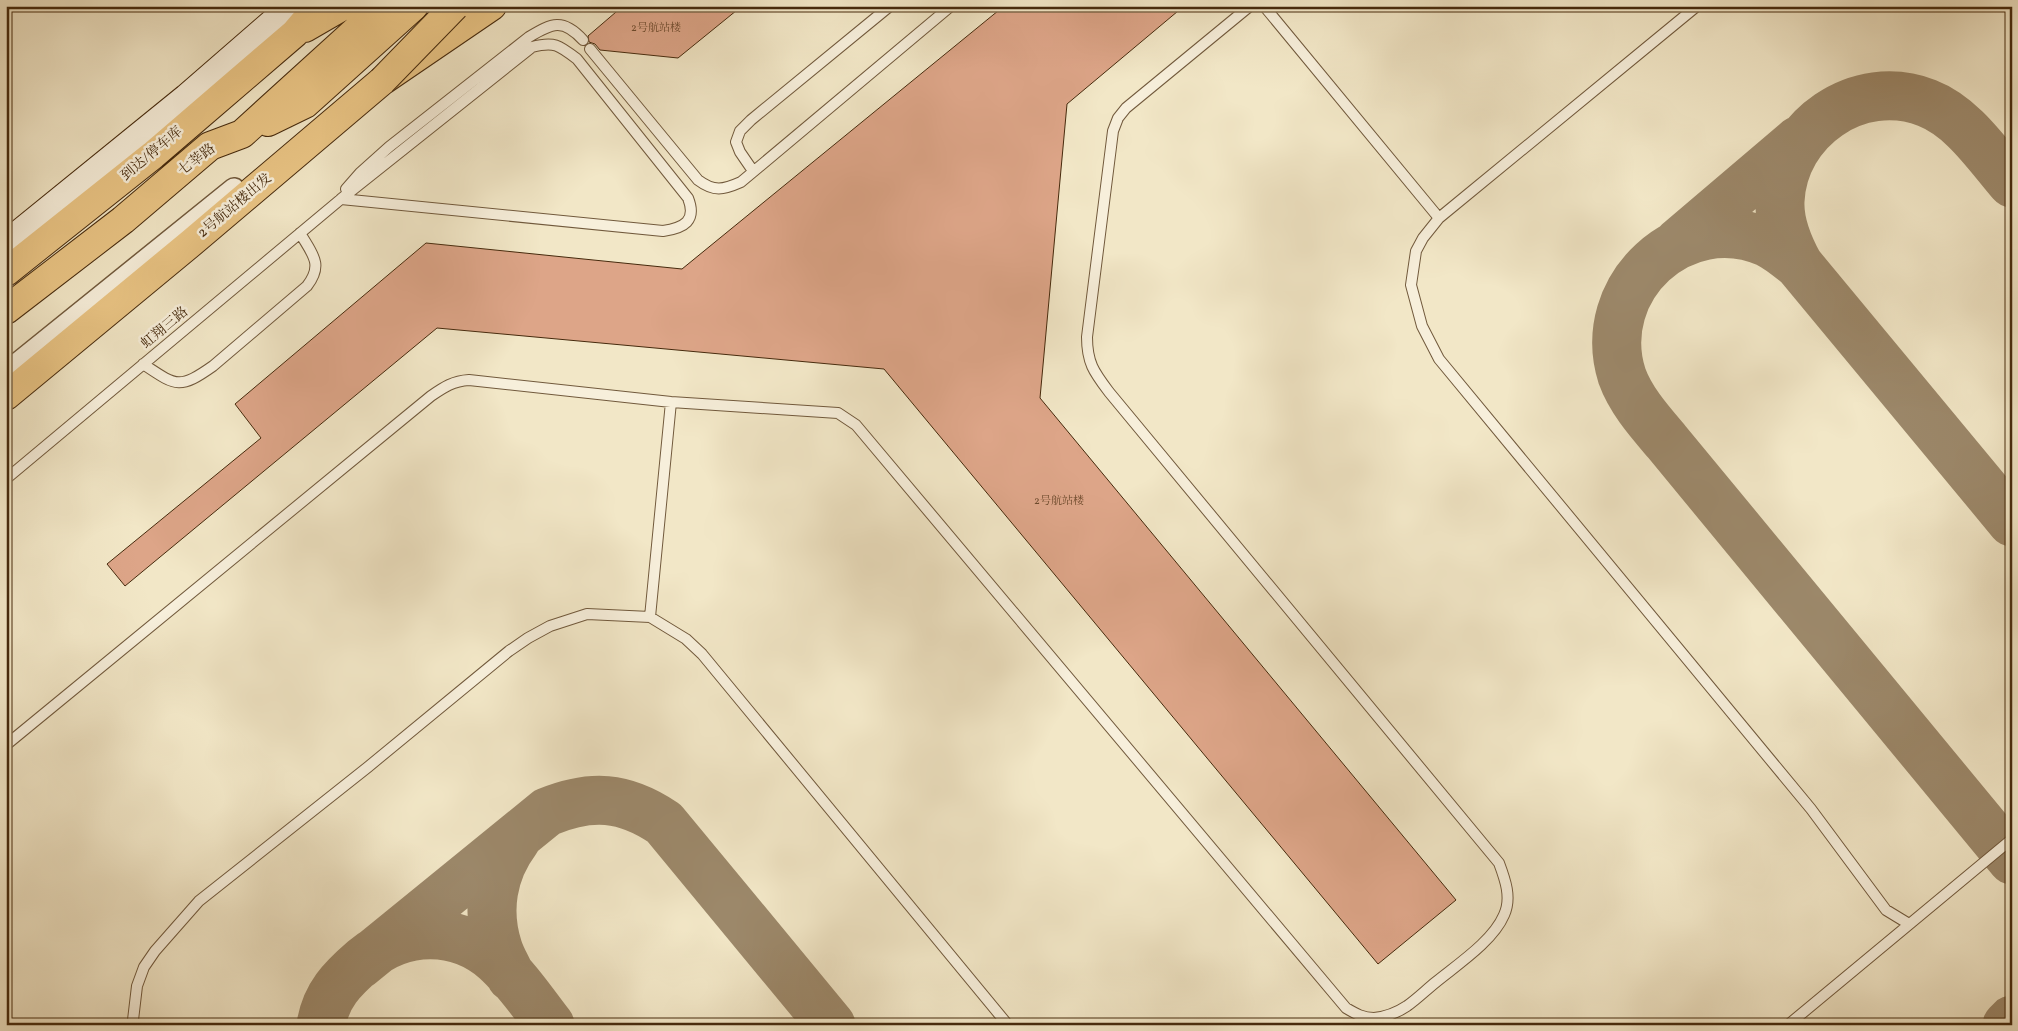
<svg xmlns="http://www.w3.org/2000/svg" width="2018" height="1031" font-family="Vollkorn,'Noto Serif SC',serif">
	<rect width="100%" height="100%" fill="#f2e7c7"/>
	<filter id="stains"><feTurbulence type="fractalNoise" baseFrequency=".004" numOctaves="4"/><feColorMatrix values="0 0 0 0 .2 0 0 0 0 .09 0 0 0 0 .02 0 0 0 .5 -.17"/></filter>
	<radialGradient id="worn" r=".72"><stop offset=".6" stop-color="#630" stop-opacity="0"/><stop offset="1" stop-color="#630" stop-opacity=".3"/></radialGradient>
	<g fill="none" stroke-linecap="round" stroke-linejoin="round">
		<!-- taxiway -->
		<path stroke="#9c886a" stroke-width="49" d="M 1678,243 L 1799,140
			M 1799,265 C 1788,245 1779,224 1780,201 C 1783,129 1858,76 1927,103 C 1963,117 1987,154 2012,183
			M 2012,522 L 1799,265 C 1789,257 1780,249 1768,243 C 1683,205 1594,288 1622,376 C 1631,401 1650,422 1667,442 L 2012,860
			M 359,965 L 547,812 C 591,794 624,796 664,823 L 831,1025
			M 511,977 C 507,967 501,958 498,948 C 486,911 492,872 516,840
			M 321,1025 C 326,995 342,979 364,960 C 403,927 457,926 496,960 C 517,979 533,1003 550,1025
			M 2007,1025 L 2012,1020"/>
	</g>
	<!-- building -->
	<path fill="#dda588" stroke="#462a0d" d="M 623,6 L 742,6 L 678,58 L 600,50 L 595,44 L 589,42 L 588,36 Z
		M 1004,6 L 1184,6 L 1067,104 L 1040,398 L 1456,900 L 1378,964 L 884,369 L 437,328 L 125,586 L 107,564 L 261,438 L 235,404 L 426,243 L 682,269 Z"/>
	<g fill="none" stroke-linecap="round" stroke-linejoin="round">
		<defs>
			<path id="service" d="M 1264,6 L 1439,218
				M 1697,6 L 1439,218 L 1423,238 L 1416,251 L 1411,285 L 1422,326 L 1439,359 L 1811,809 L 1886,910 L 1909,924
				M 590,49 L 698,180 C 714,192 723,190 741,182 L 951,6
				M 753,171 L 740,152 L 736,142 L 740,131 L 751,120 L 890,6
				M 346,189 L 360,173 L 389,147 L 529,37 C 552,23 563,18 583,40
				M 143,364 C 176,386 179,390 213,366 L 307,286 C 324,264 312,254 300,233
				M 6,479 L 341,199 L 532,47 C 554,41 559,45 577,59 L 688,198 C 697,221 684,228 663,231 L 341,199
				M 650,617 L 671,402
				M 6,745 L 431,396 C 444,387 453,381 469,380 L 671,402 L 838,413 L 856,425 L 1346,1008 C 1356,1014 1363,1018 1374,1018 C 1385,1017 1398,1012 1407,1006 C 1417,999 1426,990 1436,982 C 1458,964 1493,941 1504,915 C 1512,898 1505,879 1499,863 L 1109,392 C 1094,372 1087,363 1087,337 L 1111,147 L 1113,131 L 1118,118 L 1126,108 L 1250,6
				M 135,1025 L 133,1020 L 137,986 L 144,967 L 155,951 L 199,901 L 368,767 L 509,651 L 528,638 L 550,626 L 587,614 L 650,617 L 686,639 L 702,654 L 1008,1025
				M 1788,1025 L 2012,839"/>
			<path id="minor" d="M 6,373 L 234,189"/>
			<path id="secondary" d="M 6,245 L 187,98 L 293,6"/>
			<path id="primary" d="M 305,28 L 343,6
				M 268,122 L 305,104 L 414,6
				M 6,272 L 153,155 L 295,33 L 318,6
				M 6,310 L 123,220 L 210,146 L 242,134 L 383,6"/>
			<path id="trunk" d="M 6,396 L 191,243 L 382,81 L 492,6"/>
		</defs>
		<!-- service casing -->
		<use href="#service" stroke="#71593c" stroke-width="12"/>
		<!-- minor casing -->
		<use href="#minor" stroke="#71593c" stroke-width="24"/>
		<!-- secondary casing -->
		<use href="#secondary" stroke="#462a0d" stroke-width="30"/>
		<!-- primary casing -->
		<use href="#primary" stroke="#462a0d" stroke-width="30"/>
		<!-- trunk casing -->
		<use href="#trunk" stroke="#462a0d" stroke-width="30"/>
		<!-- service -->
		<use href="#service" stroke="#f7efdb" stroke-width="10"/>
		<!-- minor -->
		<use href="#minor" stroke="#f7efdb" stroke-width="21"/>
		<!-- secondary -->
		<use href="#secondary" stroke="#f7efdb" stroke-width="28"/>
		<!-- primary -->
		<use href="#primary" stroke="#e9c484" stroke-width="28"/>
		<!-- trunk -->
		<use href="#trunk" stroke="#e9c484" stroke-width="28"/>
		<defs>
			<path id="trunk-bridge" d="M 382,81 L 455,6"/>
		</defs>
		<!-- trunk-bridge casing -->
		<use href="#trunk-bridge" stroke="#462a0d" stroke-width="30" stroke-linecap="butt"/>
		<!-- trunk-bridge -->
		<use href="#trunk-bridge" stroke="#e9c484" stroke-width="28"/>
	</g>
	<g text-anchor="middle" dominant-baseline="central" stroke-width="5" stroke-linejoin="round" paint-order="stroke">
		<!-- number labels -->
		<g font-size="11" fill="#6c492c">
			<text x="656" y="28">2号航站楼</text>
			<text x="1059" y="501">2号航站楼</text>
		</g>
		<!-- street labels -->
		<g font-size="14" fill="#462a0d" stroke="#f7efdb">
			<text transform="translate(152 154) rotate(-40)">到达/停车库</text>
			<text transform="translate(197 160) rotate(-37)">七莘路</text>
			<text transform="translate(235 206) rotate(-40)">2号航站楼出发</text>
			<text transform="translate(165 328) rotate(-40)">虹翔三路</text>
		</g>
	</g>
	<!-- margin -->
	<rect width="2018" height="1031" fill="none" stroke="#f2e7c7" stroke-width="25"/>
	<rect x="8" y="8" width="2003" height="1016" fill="none" stroke="#462a0d" stroke-width="2.5"/>
	<rect x="12" y="12" width="1993" height="1006" fill="none" stroke="#462a0d"/>
	<rect width="100%" height="100%" filter="url(#stains)"/>
	<rect width="100%" height="100%" fill="url(#worn)"/>
</svg>
